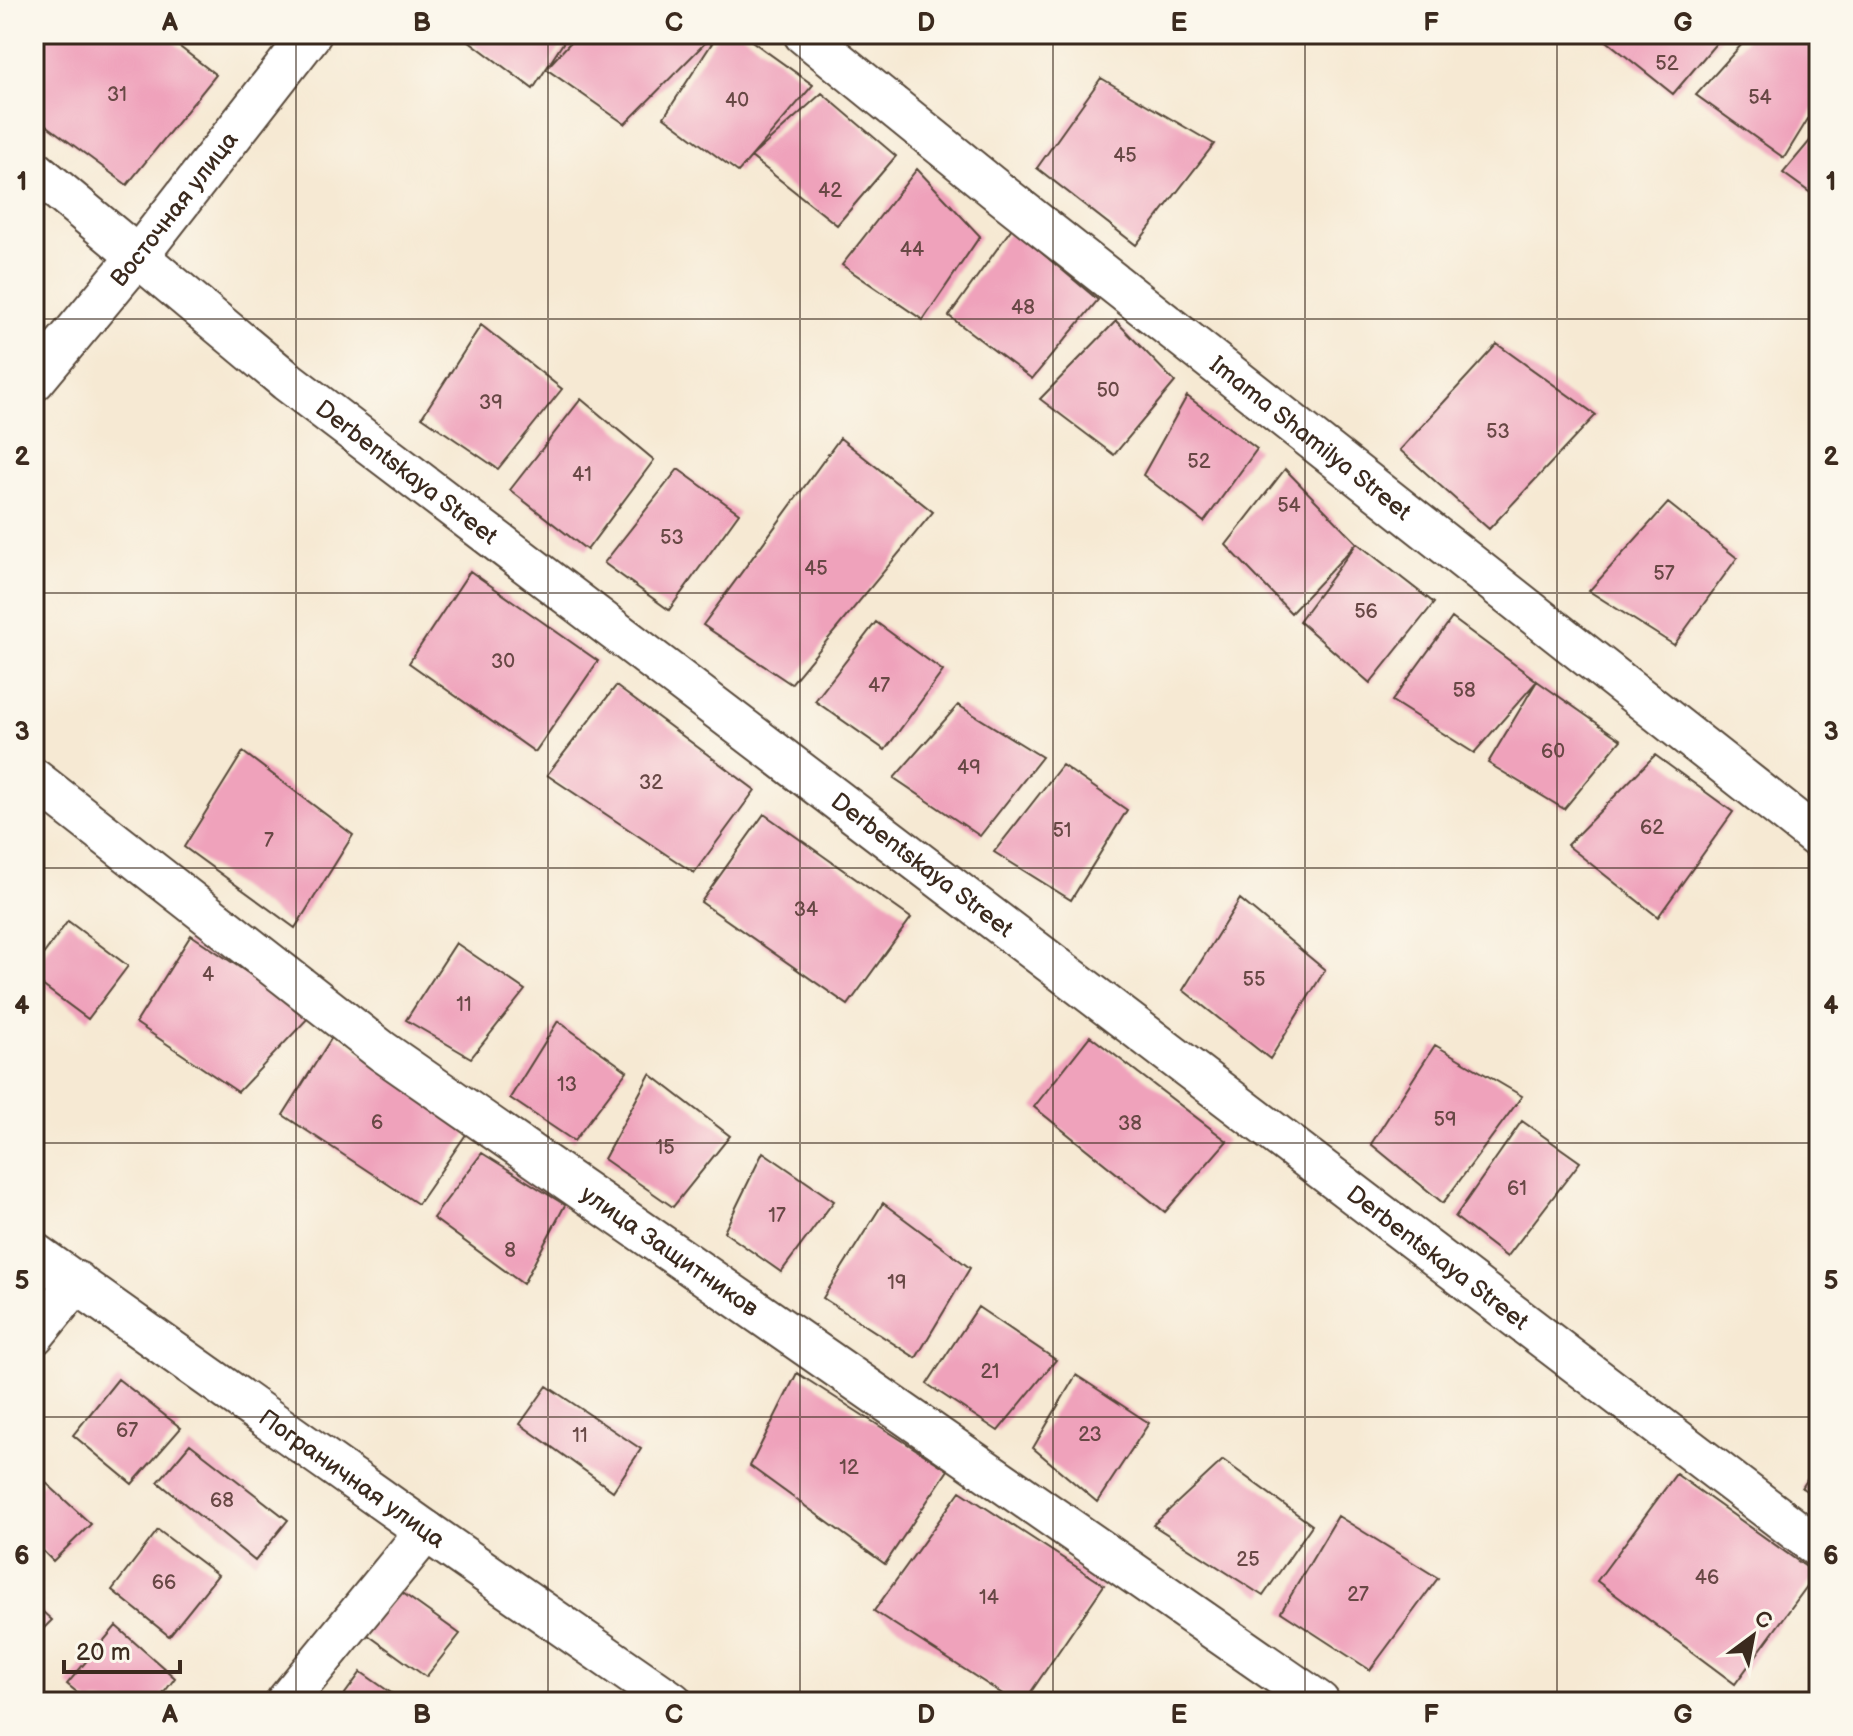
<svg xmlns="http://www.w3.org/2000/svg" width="1853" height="1736" font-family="'Balsamiq Sans',sans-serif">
	<rect width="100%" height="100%" fill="#fbf7ec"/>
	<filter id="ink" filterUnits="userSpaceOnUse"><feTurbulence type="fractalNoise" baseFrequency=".0125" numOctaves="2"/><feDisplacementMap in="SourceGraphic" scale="16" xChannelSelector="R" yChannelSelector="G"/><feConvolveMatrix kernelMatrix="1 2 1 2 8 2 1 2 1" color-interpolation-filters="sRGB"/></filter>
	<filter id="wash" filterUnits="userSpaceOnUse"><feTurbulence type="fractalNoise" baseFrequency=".006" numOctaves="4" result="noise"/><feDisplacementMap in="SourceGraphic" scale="32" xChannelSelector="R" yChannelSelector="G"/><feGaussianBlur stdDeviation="1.8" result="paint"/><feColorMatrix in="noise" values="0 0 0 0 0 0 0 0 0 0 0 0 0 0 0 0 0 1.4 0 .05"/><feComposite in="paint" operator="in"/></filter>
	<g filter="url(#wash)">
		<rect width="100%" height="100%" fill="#f6e9d3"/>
		<g id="blocks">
			<!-- building -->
			<path fill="#efa2bb" d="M 45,34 L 163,34 L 216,75 L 127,185 L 34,116 L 34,47 Z
				M 460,34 L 569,34 L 546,69 L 578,34 L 714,34 L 625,124 L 546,69 L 533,89 Z
				M 718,34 L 742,34 L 813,85 L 751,157 L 822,93 L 896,156 L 837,225 L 751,157 L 738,172 L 664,117 Z
				M 1598,34 L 1724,34 L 1673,94 Z
				M 1751,34 L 1813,34 L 1819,38 L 1819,101 L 1784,158 L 1696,95 Z
				M 1101,78 L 1214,144 L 1136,245 L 1037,168 Z
				M 1819,130 L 1819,199 L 1783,173 Z
				M 917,169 L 980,236 L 923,320 L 842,265 Z
				M 1012,228 L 1098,300 L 1032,379 L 949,316 Z
				M 1116,321 L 1175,382 L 1114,455 L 1040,399 Z
				M 481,325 L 562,389 L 498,469 L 422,417 Z
				M 1497,344 L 1596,415 L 1489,529 L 1400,450 Z
				M 1187,396 L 1257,449 L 1204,522 L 1143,475 Z
				M 581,399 L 654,460 L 587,550 L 510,490 Z
				M 840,438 L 933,512 L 791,684 L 703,625 Z
				M 678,469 L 739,513 L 669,610 L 604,563 Z
				M 1285,469 L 1357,543 L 1291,613 L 1226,545 Z
				M 1668,503 L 1737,558 L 1674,645 L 1589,591 Z
				M 1357,543 L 1434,603 L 1370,683 L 1299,621 Z
				M 470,571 L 598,661 L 535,752 L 409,663 Z
				M 1452,618 L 1537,681 L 1474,753 L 1392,701 Z
				M 876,622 L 943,671 L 885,750 L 815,701 Z
				M 1537,681 L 1621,740 L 1564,809 L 1488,763 Z
				M 616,686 L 755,790 L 694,873 L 547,775 Z
				M 958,705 L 1042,757 L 980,836 L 894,778 Z
				M 243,752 L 353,835 L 295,928 L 184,847 Z
				M 1655,755 L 1733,812 L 1658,917 L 1567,845 Z
				M 1062,765 L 1127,810 L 1071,900 L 994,852 Z
				M 764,814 L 911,918 L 848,1005 L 701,902 Z
				M 1240,899 L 1325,970 L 1270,1059 L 1183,990 Z
				M 68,921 L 128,966 L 88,1019 L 34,979 L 34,967 Z
				M 191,935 L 311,1015 L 238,1092 L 136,1023 Z
				M 456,943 L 525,990 L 471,1058 L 406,1020 Z
				M 558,1021 L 627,1071 L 574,1141 L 510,1098 Z
				M 334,1034 L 469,1130 L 418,1204 L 283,1115 Z
				M 1090,1036 L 1227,1141 L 1165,1212 L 1034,1107 Z
				M 1435,1045 L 1522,1096 L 1443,1203 L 1371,1144 Z
				M 650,1074 L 730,1136 L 673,1207 L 604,1159 Z
				M 1522,1121 L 1580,1162 L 1507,1257 L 1455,1217 Z
				M 763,1152 L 834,1201 L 781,1272 L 724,1232 Z
				M 482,1153 L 565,1205 L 523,1284 L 433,1218 Z
				M 883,1203 L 970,1268 L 916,1358 L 823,1298 Z
				M 978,1307 L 1056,1360 L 998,1431 L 927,1384 Z
				M 797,1373 L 948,1470 L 885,1564 L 750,1466 Z
				M 1076,1375 L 1149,1423 L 1097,1502 L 1033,1448 Z
				M 118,1379 L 181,1428 L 132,1484 L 73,1435 Z
				M 547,1386 L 641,1449 L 613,1491 L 520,1424 Z
				M 190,1444 L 288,1520 L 255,1561 L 158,1482 Z
				M 1223,1460 L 1312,1525 L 1263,1596 L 1153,1525 Z
				M 1819,1461 L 1819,1499 L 1802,1488 Z
				M 1676,1474 L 1816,1574 L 1735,1684 L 1597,1581 Z
				M 44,1481 L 91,1524 L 53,1561 L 34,1542 L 34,1490 Z
				M 960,1491 L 1104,1585 L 1024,1702 L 1015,1702 L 874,1611 Z
				M 1338,1516 L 1438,1578 L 1370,1670 L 1281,1612 Z
				M 158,1530 L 218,1575 L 169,1636 L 112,1590 Z
				M 400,1591 L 460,1634 L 426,1677 L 364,1632 Z
				M 34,1604 L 52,1620 L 34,1638 Z
				M 116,1626 L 175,1678 L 157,1702 L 89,1702 L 67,1684 Z
				M 361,1672 L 404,1702 L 339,1702 Z"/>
		</g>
	</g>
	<g filter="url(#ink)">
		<use href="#blocks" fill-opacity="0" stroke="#574739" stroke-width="2"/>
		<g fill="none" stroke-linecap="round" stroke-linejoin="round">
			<defs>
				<g id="minor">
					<path id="s1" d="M 804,34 L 1001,194 L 1819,839"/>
					<path id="s2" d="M 34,170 L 287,381 L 1819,1548"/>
					<path id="s3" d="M 34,381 L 138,256 L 311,34"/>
					<path id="s4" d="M 34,779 L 382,1051 L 1319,1702"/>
					<path id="s5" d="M 34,1253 L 426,1531 L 672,1702"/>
					<path d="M 34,1335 L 77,1282"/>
					<path d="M 286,1702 L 426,1531"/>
				</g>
			</defs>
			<!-- minor casing -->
			<use href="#minor" stroke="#574739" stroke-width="44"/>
			<!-- minor -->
			<use href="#minor" stroke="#fff" stroke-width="40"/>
		</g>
	</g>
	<!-- grid -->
	<path fill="none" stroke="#3b2a1e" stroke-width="2" stroke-opacity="0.55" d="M 296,34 L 296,1702M 548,34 L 548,1702M 800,34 L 800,1702M 1053,34 L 1053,1702M 1305,34 L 1305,1702M 1557,34 L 1557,1702M 34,319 L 1819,319M 34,593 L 1819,593M 34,868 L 1819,868M 34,1143 L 1819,1143M 34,1417 L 1819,1417"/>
	<g text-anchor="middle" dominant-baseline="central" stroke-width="8" stroke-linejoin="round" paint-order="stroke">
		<!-- number labels -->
		<g font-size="20" fill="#684845">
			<text x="1667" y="64">52</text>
			<text x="117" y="95">31</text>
			<text x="1760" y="98">54</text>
			<text x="737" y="101">40</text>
			<text x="1125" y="156">45</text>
			<text x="830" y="191">42</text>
			<text x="912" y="250">44</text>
			<text x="1023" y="308">48</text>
			<text x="1108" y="391">50</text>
			<text x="491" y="403">39</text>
			<text x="1498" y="432">53</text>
			<text x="1199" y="462">52</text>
			<text x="582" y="475">41</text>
			<text x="1289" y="506">54</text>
			<text x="672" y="538">53</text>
			<text x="816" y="569">45</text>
			<text x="1664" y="574">57</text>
			<text x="1366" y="612">56</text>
			<text x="503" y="662">30</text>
			<text x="879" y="686">47</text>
			<text x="1464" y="691">58</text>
			<text x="1553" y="752">60</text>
			<text x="969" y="768">49</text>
			<text x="651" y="783">32</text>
			<text x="1652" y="828">62</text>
			<text x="1062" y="831">51</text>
			<text x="269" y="841">7</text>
			<text x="806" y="910">34</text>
			<text x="208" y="975">4</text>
			<text x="1254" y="980">55</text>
			<text x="464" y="1005">11</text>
			<text x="567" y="1085">13</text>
			<text x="1445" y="1120">59</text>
			<text x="377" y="1123">6</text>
			<text x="1130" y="1124">38</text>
			<text x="665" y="1148">15</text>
			<text x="1517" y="1189">61</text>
			<text x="777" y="1216">17</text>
			<text x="510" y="1251">8</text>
			<text x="897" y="1283">19</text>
			<text x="990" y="1372">21</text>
			<text x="127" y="1431">67</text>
			<text x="1090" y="1435">23</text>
			<text x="580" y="1436">11</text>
			<text x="849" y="1468">12</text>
			<text x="222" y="1501">68</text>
			<text x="1248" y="1560">25</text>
			<text x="1707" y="1578">46</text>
			<text x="164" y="1583">66</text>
			<text x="1358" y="1595">27</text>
			<text x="989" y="1598">14</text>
		</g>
		<!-- street labels -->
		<g font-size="24" fill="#3b2a1e" stroke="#fbf7ec">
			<text stroke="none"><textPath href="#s3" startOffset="222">Восточная улица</textPath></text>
			<text stroke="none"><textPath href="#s1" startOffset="648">Imama Shamilya Street</textPath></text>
			<text stroke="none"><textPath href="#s2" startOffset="480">Derbentskaya Street</textPath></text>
			<text stroke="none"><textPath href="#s2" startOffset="1128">Derbentskaya Street</textPath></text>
			<text stroke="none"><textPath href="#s4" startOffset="792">улица Защитников</textPath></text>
			<text stroke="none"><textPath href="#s2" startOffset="1776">Derbentskaya Street</textPath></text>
			<text stroke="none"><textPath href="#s5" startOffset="390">Пограничная улица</textPath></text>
		</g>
	</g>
	<!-- margin -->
	<rect width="1853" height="1736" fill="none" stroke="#fbf7ec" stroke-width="88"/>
	<!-- north arrow -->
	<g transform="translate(1753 1636) rotate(32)" stroke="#fbf7ec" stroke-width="6" paint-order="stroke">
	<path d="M0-6L14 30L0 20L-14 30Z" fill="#3b2a1e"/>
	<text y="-12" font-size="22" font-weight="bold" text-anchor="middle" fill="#3b2a1e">С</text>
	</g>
	<!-- scale -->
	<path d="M64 1660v12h116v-12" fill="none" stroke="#3b2a1e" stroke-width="4"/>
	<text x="76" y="1660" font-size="24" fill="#3b2a1e" stroke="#fbf7ec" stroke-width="6" paint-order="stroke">20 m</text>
	<rect x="44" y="44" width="1765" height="1648" fill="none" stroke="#3b2a1e" stroke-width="3"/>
	<g font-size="26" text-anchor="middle" font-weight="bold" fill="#3b2a1e">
		<text x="170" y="31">A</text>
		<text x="422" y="31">B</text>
		<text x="674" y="31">C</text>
		<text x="926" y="31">D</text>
		<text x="1179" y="31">E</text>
		<text x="1431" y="31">F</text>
		<text x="1683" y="31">G</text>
		<text x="22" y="190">1</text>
		<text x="1831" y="190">1</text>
		<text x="22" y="465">2</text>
		<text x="1831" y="465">2</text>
		<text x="22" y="740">3</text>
		<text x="1831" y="740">3</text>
		<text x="22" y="1014">4</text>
		<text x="1831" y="1014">4</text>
		<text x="22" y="1289">5</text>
		<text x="1831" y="1289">5</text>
		<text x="22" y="1564">6</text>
		<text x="1831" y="1564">6</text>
		<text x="170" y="1723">A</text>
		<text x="422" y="1723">B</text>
		<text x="674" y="1723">C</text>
		<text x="926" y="1723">D</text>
		<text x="1179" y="1723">E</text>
		<text x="1431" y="1723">F</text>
		<text x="1683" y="1723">G</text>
	</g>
</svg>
